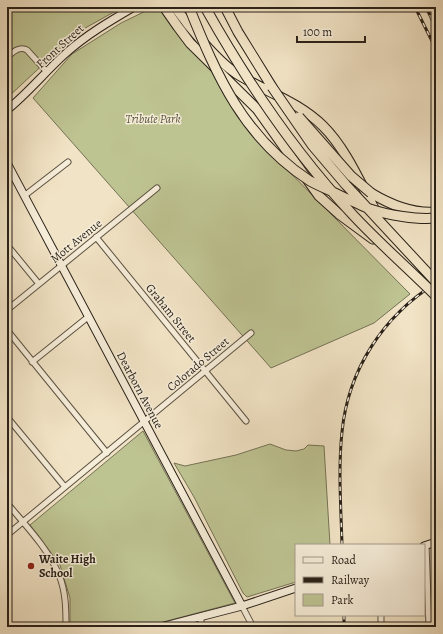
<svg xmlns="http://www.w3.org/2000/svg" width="443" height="634" font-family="Alegreya,serif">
	<rect width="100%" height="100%" fill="#f1e3c5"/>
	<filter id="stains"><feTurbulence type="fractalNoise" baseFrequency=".005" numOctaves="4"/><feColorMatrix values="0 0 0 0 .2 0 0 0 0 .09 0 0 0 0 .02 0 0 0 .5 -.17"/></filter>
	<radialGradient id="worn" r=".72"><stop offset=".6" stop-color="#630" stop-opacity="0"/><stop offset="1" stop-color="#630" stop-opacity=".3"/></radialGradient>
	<!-- green -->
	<path fill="#bec392" stroke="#747255" d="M 7,7 L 123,7 L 78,32 L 7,98 Z
		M 154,7 L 158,7 L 195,53 L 214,72 L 249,131 L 410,294 L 374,323 L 271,368 L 33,98 L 72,54 L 121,23 Z
		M 143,431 L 235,603 L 144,627 L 70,627 L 70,598 L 60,565 L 30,525 Z
		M 270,444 L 286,450 L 296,451 L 304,449 L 308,445 L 324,446 L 330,545 L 296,545 L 296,582 L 247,597 L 243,593 L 194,497 L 174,463 L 185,466 L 236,455 Z"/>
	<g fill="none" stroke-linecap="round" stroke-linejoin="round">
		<defs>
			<path id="street" d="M 7,58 C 12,52 20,46 27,50 L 47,72
				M 24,196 L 68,162
				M 96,237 L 246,421
				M 7,245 L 39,284
				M 7,310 L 157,188
				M 7,330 L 107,453
				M 32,362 L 88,317
				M 7,417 L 65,487
				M 7,503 C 25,525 48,548 59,575 C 66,592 66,610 66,627
				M 7,535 L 251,333
				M 426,545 L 429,627
				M 242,606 L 253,627
				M 381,615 L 381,627
				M 201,616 L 201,627"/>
			<path id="secondary" d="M 7,110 C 28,93 45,72 65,54 C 86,35 110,21 134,7
				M 7,163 L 242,606
				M 424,546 L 436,542
				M 161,627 L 242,606 L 296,588"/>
			<path id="highway" d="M 164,7 L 178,27 L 190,43 L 257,109 L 319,196 L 339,214 L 373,239
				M 175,7 C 189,27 217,61 237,74 C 266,92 299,102 323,126 C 347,150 361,185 377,214
				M 225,7 L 238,32 L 272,87
				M 371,193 C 391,205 412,214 436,212"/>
		</defs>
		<!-- street casing -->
		<use href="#street" stroke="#5b5243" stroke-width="7"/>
		<!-- secondary casing -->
		<use href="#secondary" stroke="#292118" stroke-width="9"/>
		<!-- highway casing -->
		<use href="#highway" stroke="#292118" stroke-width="11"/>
		<!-- street -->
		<use href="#street" stroke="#f6edd9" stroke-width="5"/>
		<!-- secondary -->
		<use href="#secondary" stroke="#f6edd9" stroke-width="7"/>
		<!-- highway -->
		<use href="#highway" stroke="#f1e3c5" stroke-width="9"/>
		<defs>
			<path id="rail" d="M 415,7 L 436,49
				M 426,7 L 436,28
				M 342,545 C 341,508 338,469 342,432 C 348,370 383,316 436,283
				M 344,615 L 344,627"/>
		</defs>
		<!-- rail casing -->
		<use href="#rail" stroke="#292118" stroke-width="3"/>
		<!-- rail -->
		<use href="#rail" stroke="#f6edd9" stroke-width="1.5" stroke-dasharray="4.5" stroke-linecap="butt"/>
		<defs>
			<path id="highway-bridge" d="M 189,7 C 217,77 244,138 310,181 C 321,187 334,192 345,198 C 353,201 362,206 370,209 C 388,215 417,220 436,218
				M 205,7 C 247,82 294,152 353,215 C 379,243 409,269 436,296
				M 272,87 L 312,145 L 346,185 L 436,282
				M 299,117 L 351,176 L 371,193"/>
		</defs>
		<!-- highway-bridge casing -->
		<use href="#highway-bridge" stroke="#292118" stroke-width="11" stroke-linecap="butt"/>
		<!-- highway-bridge -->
		<use href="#highway-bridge" stroke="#f1e3c5" stroke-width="9"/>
	</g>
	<!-- markers -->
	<circle fill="#8f2418" stroke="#f6edd9" stroke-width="1.5" cx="31" cy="566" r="4"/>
	<g text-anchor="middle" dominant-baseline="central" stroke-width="3" stroke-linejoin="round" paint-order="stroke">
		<!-- street labels -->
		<g font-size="12" fill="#292118" stroke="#f6edd9">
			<text transform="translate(60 46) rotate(-42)">Front Street</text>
			<text transform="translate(76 241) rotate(-39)">Mott Avenue</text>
			<text transform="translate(171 313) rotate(51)">Graham Street</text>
			<text transform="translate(198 364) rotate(-40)">Colorado Street</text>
			<text transform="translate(140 390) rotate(62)">Dearborn Avenue</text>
		</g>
		<!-- park labels -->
		<g font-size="12" font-style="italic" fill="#56523d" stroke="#f6edd9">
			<text x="153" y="119">Tribute Park</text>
		</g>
		<!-- poi labels -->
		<g font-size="12" font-weight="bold" fill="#292118" stroke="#f6edd9" text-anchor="start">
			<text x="39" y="559">Waite High<tspan x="39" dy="14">School</tspan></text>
		</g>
	</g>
	<!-- margin -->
	<rect width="443" height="634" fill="none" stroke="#f1e3c5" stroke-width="24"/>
	<rect x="8" y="8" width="427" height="618" fill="none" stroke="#292118" stroke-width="2"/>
	<rect x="12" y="12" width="419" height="610" fill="none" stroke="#292118"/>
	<!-- legend -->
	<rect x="295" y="544" width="130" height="72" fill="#f6edd9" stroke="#a49b8c"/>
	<rect x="303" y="557" width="20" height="6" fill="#f6edd9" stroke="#a49b8c"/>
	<text x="331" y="564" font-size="12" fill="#292118">Road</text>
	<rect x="303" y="577" width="20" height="6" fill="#292118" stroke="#a49b8c"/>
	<text x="331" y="584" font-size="12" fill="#292118">Railway</text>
	<rect x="303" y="594" width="20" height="12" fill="#bec392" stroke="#a49b8c"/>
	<text x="331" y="604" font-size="12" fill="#292118">Park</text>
	<!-- scale -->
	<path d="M297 36v6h68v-6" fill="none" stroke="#292118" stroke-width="2"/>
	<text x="303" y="36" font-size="12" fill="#292118" stroke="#f6edd9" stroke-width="3" paint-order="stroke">100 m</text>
	<rect width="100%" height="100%" filter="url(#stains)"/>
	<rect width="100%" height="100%" fill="url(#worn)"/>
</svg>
